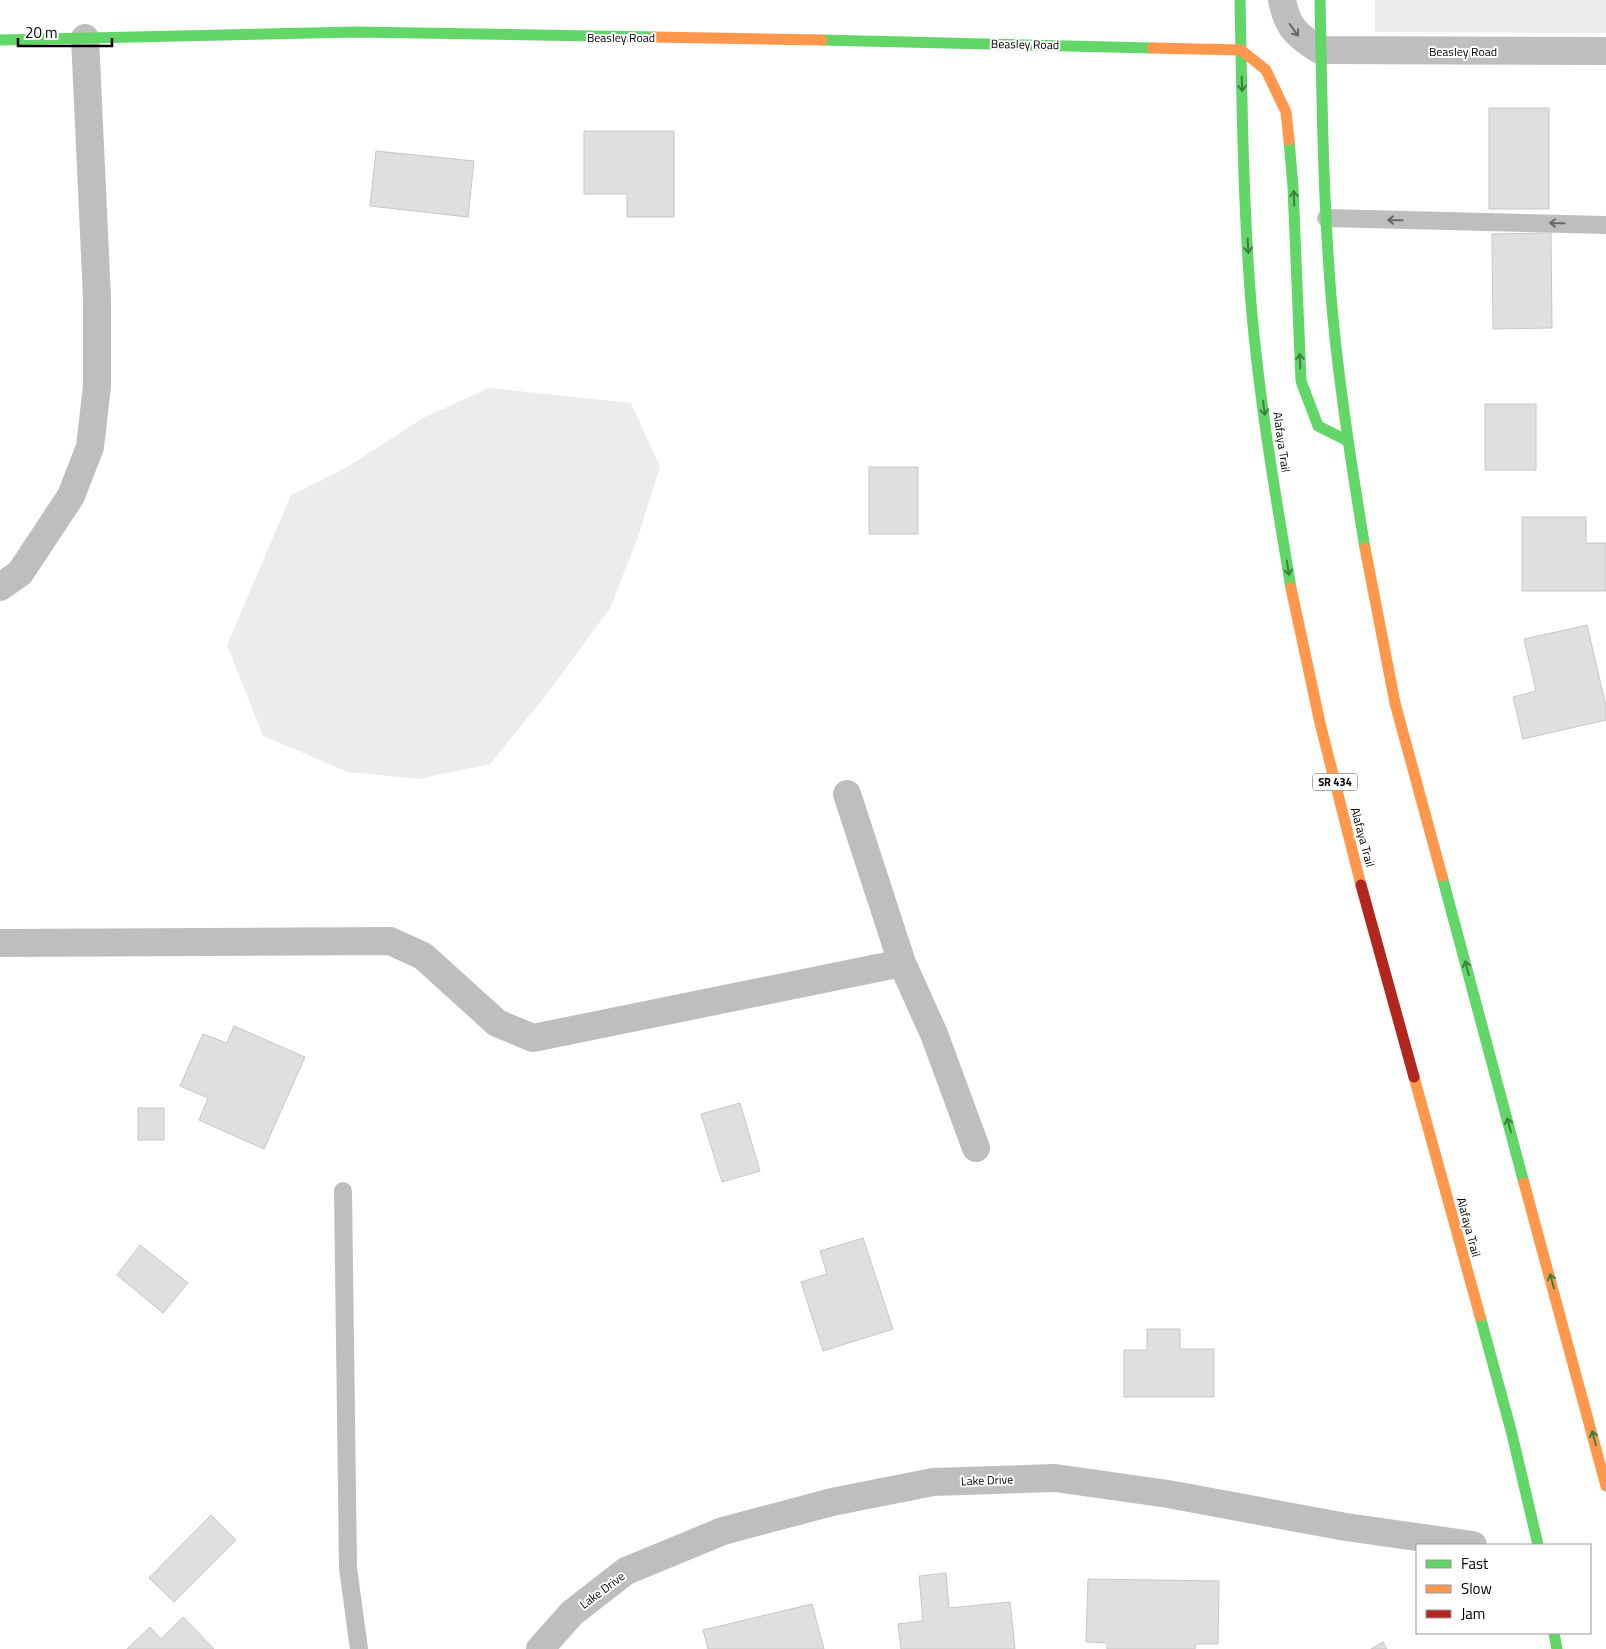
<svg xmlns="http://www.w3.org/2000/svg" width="1606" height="1649" font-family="'Titillium Web',sans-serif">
	<rect width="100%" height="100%" fill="#fff"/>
	<!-- green -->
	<path fill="#ececec" d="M 1375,0 L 1606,0 L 1606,33 L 1375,32 Z
		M 489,388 L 631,403 L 660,467 L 638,537 L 610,608 L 547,694 L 490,764 L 419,779 L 348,772 L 263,736 L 227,645 L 291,495 L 347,467 L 425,417 Z"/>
	<!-- building -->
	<path fill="#dfdfdf" stroke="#c7c7c7" d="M 1489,108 L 1549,108 L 1549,209 L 1489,209 Z
		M 584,131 L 674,131 L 674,217 L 627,217 L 627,194 L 584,194 Z
		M 376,151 L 474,161 L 468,217 L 370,206 Z
		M 1551,233 L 1552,328 L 1493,329 L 1492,234 Z
		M 1485,404 L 1536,404 L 1536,470 L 1485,470 Z
		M 869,467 L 918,467 L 918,534 L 869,534 Z
		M 1522,517 L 1586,517 L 1586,543 L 1606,543 L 1606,591 L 1522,591 Z
		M 1587,625 L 1606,706 L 1606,720 L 1523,739 L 1513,697 L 1536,691 L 1524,639 Z
		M 234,1026 L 305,1057 L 264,1149 L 199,1120 L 208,1098 L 180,1086 L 203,1034 L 227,1043 Z
		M 740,1103 L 760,1171 L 722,1182 L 701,1114 Z
		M 138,1108 L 164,1108 L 164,1140 L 138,1140 Z
		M 863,1238 L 893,1329 L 823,1351 L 801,1282 L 827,1274 L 820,1251 Z
		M 140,1245 L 188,1283 L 163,1313 L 117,1275 Z
		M 1147,1329 L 1180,1329 L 1180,1349 L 1214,1349 L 1214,1397 L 1124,1397 L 1124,1350 L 1147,1350 Z
		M 211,1515 L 236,1540 L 174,1602 L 149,1578 Z
		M 946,1573 L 949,1608 L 1010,1602 L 1015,1649 L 901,1649 L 898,1624 L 923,1621 L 919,1576 Z
		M 1088,1579 L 1219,1581 L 1218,1644 L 1196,1644 L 1195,1649 L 1107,1649 L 1107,1643 L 1086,1642 Z
		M 812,1604 L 824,1649 L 708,1649 L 703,1630 Z
		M 183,1617 L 214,1649 L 127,1649 L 150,1627 L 161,1639 Z
		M 1383,1642 L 1387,1649 L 1371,1649 Z"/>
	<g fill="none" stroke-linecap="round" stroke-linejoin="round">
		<!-- lane -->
		<path stroke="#bebebe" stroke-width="18" d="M 1326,218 L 1606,225
			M 343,1191 L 348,1568 L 359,1649"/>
		<!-- street -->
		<path stroke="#bebebe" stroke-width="28" d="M 1282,0 C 1287,27 1297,36 1320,50 L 1606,51
			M 0,587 L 20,573 L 71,496 L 90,447 L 97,386 L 97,298 L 85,38
			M 847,794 L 902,963 L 934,1034 L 976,1148
			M 0,943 L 390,941 L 423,956 L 497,1023 L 533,1038 L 902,963
			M 540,1649 L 572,1613 L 626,1571 L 723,1531 L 832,1502 L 933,1482 L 1055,1478 L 1168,1494 L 1346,1527 L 1473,1545"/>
		<!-- fast -->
		<path stroke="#63d668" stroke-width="11" d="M 1240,0 C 1242,101 1243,202 1251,303 C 1259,398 1275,493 1291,588
			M 1320,0 C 1322,99 1323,197 1331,296 C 1338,381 1351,464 1365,548
			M 0,40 L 356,32 L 654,37
			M 822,40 L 1152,48
			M 1289,140 L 1293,187 L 1301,381 L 1318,426 L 1348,441
			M 1442,876 L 1524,1183
			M 1480,1316 L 1512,1434 L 1538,1545
			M 1554,1633 L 1557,1649"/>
		<!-- slow -->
		<path stroke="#ff974d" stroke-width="11" d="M 654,37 L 822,40
			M 1152,48 L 1241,50 L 1266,70 L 1286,112 L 1289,140
			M 1365,548 L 1395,703 L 1442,876
			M 1291,588 L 1320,723 L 1361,885
			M 1414,1077 L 1480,1316
			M 1524,1183 L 1606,1486"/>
		<!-- jam -->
		<path stroke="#b3261e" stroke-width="11" d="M 1361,885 L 1414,1077"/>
	</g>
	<!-- one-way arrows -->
	<defs><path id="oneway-shaft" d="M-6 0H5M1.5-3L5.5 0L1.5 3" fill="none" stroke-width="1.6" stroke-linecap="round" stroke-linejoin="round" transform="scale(1.25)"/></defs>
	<g stroke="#686868">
		<use href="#oneway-shaft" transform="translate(1294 30) rotate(54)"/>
		<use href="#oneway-shaft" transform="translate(1395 220) rotate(-179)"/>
		<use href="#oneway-shaft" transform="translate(1557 223) rotate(-179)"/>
	</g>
	<g stroke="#3b803e">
		<use href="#oneway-shaft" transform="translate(1242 84) rotate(88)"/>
		<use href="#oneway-shaft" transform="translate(1294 198) rotate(-92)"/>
		<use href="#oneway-shaft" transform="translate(1248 246) rotate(87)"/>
		<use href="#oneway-shaft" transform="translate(1300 361) rotate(-92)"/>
		<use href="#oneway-shaft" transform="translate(1264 408) rotate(83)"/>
		<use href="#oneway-shaft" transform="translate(1288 568) rotate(81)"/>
		<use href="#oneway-shaft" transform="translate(1467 968) rotate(-105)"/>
		<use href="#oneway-shaft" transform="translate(1509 1125) rotate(-105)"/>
		<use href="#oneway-shaft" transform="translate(1552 1281) rotate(-105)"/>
		<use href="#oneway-shaft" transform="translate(1594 1438) rotate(-105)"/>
	</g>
	<g text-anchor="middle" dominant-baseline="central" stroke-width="4" stroke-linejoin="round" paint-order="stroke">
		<!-- shield labels -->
		<rect fill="#fff" stroke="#4c4c4c" stroke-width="1" x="1312.5" y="773.5" width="45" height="17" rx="4"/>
		<g font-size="11" font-weight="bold" fill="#000">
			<text x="1335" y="782">SR 434</text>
		</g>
		<!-- street labels -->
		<g font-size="12" fill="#000" stroke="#fff">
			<text x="621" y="37">Beasley Road</text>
			<text transform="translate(1025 44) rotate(1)">Beasley Road</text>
			<text x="1463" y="51">Beasley Road</text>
			<text transform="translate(1282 442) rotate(82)">Alafaya Trail</text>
			<text transform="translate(1363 837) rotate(75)">Alafaya Trail</text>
			<text transform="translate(1469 1227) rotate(75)">Alafaya Trail</text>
			<text transform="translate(987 1480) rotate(-2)">Lake Drive</text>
			<text transform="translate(602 1590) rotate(-37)">Lake Drive</text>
		</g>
	</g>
	<!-- legend -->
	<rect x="1416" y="1544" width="175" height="90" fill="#ffffff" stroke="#999999"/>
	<rect x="1426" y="1560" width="25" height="8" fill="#63d668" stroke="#999999"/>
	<text x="1461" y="1569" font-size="15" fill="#000000">Fast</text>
	<rect x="1426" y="1585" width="25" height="8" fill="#ff974d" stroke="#999999"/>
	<text x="1461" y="1594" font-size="15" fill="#000000">Slow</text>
	<rect x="1426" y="1610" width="25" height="8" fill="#b3261e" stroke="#999999"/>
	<text x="1461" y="1619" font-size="15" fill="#000000">Jam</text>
	<!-- scale -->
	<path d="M18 38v8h94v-8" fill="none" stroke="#000000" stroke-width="2.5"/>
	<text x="25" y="38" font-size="15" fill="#000000" stroke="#ffffff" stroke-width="4" paint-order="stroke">20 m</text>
</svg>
